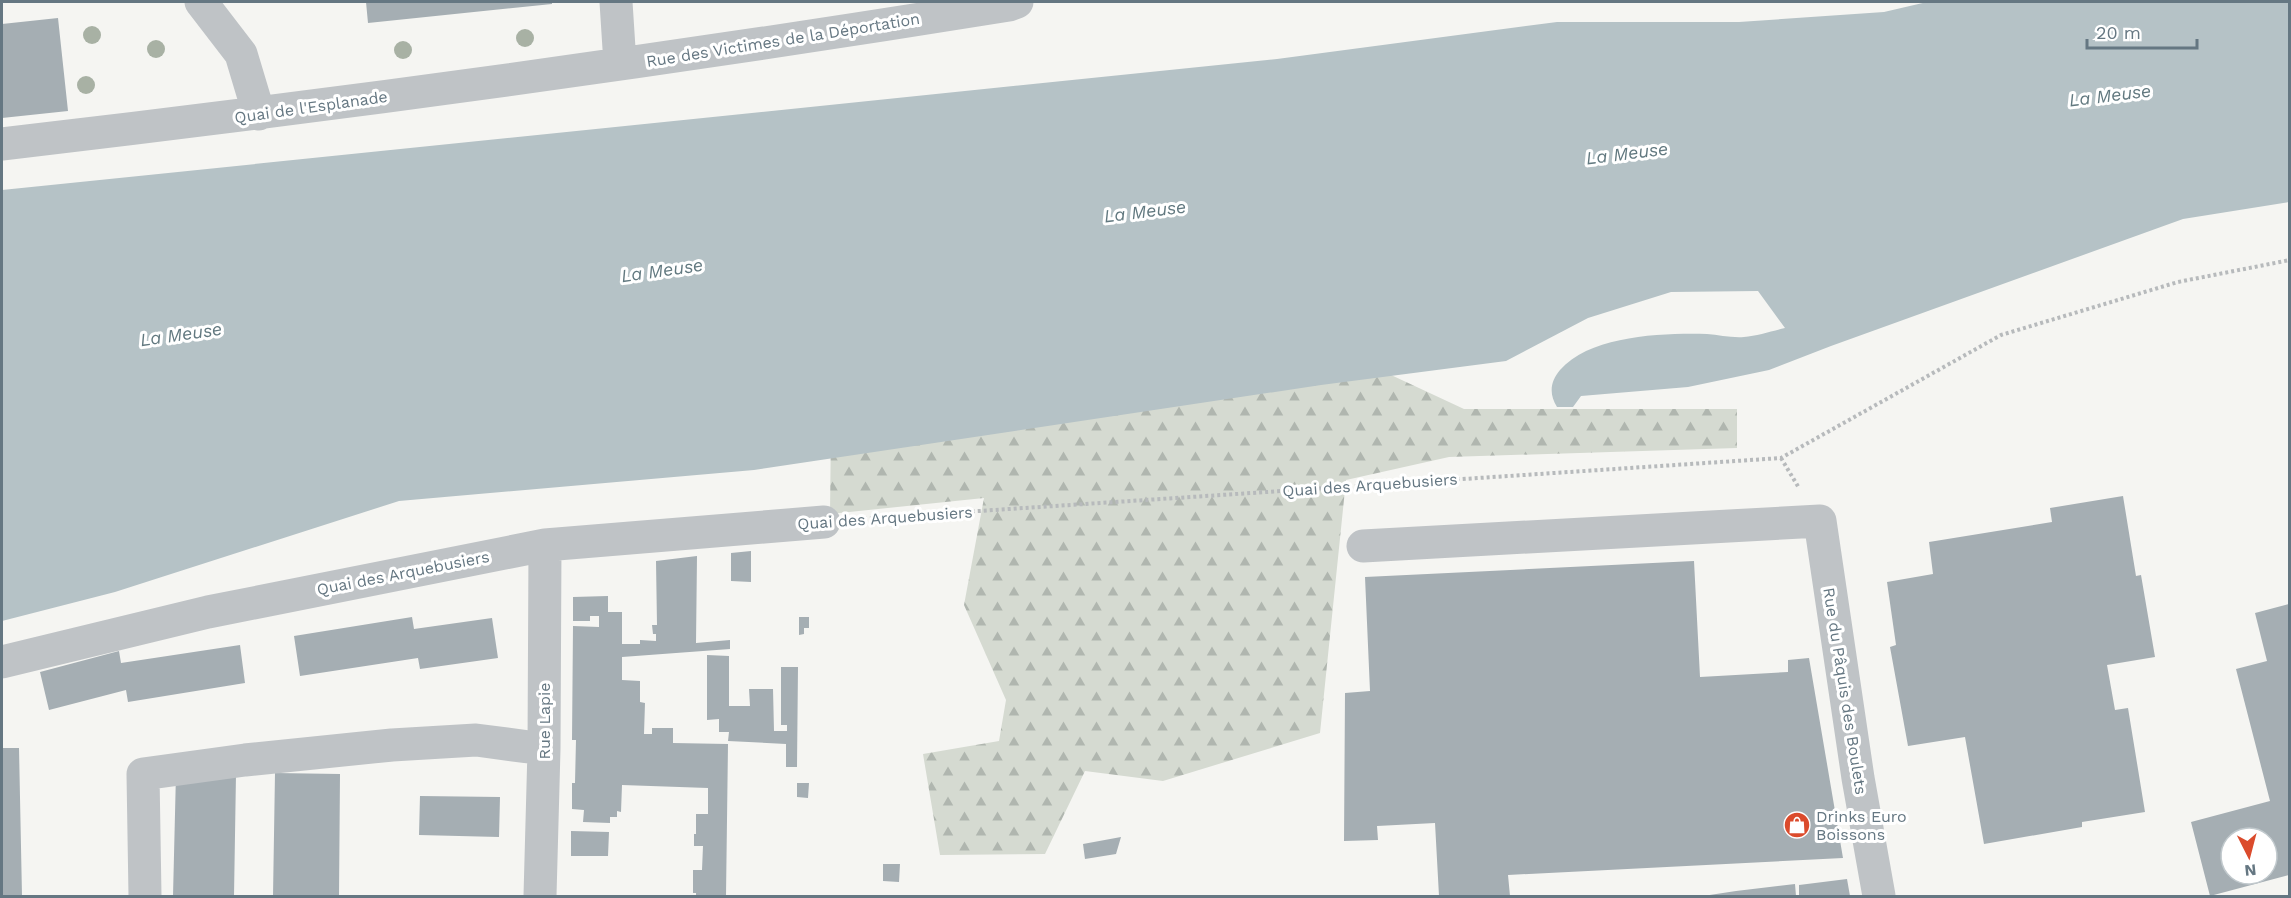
<svg xmlns="http://www.w3.org/2000/svg" width="2291" height="898" font-family="'Work Sans',sans-serif">
	<defs>
		<pattern id="forest-firs" width="22" height="20" patternUnits="userSpaceOnUse" patternTransform="scale(1.5)"><rect width="22" height="20" fill="#d5dad1"/><path d="M5 1l3.5 6h-7zM16 11l3.5 6h-7z" fill="#b0b6af"/></pattern>
	</defs>
	<rect width="100%" height="100%" fill="#f5f5f2"/>
	<!-- forest -->
	<path fill="url(#forest-firs)" d="M 1316,340 L 1464,409 L 1737,409 L 1737,448 L 1449,457 L 1346,480 L 1320,733 L 1163,781 L 1085,771 L 1045,854 L 940,855 L 923,754 L 999,741 L 1006,700 L 964,605 L 984,498 L 830,514 L 831,427 Z"/>
	<!-- water -->
	<path fill="#b5c2c6" d="M 1927,2 L 2289,2 L 2289,202 L 2183,219 L 1831,346 L 1769,370 L 1688,387 L 1581,396 L 1573,407 L 1557,407 C 1549,394 1550,382 1560,370 C 1591,335 1663,333 1707,334 C 1719,335 1732,338 1744,337 C 1757,336 1772,331 1785,328 L 1758,291 L 1671,292 L 1588,318 L 1506,361 L 1321,385 L 754,470 L 399,501 L 115,592 L 2,621 L 2,190 L 1277,59 L 1557,22 L 1739,22 L 1884,12 Z"/>
	<!-- building -->
	<path fill="#a5aeb3" fill-rule="evenodd" d="M 366,2 L 552,2 L 552,4 L 368,23 Z
		M 58,18 L 68,111 L 2,118 L 2,24 Z
		M 2123,496 L 2136,576 L 2141,575 L 2155,657 L 2107,665 L 2115,710 L 2128,708 L 2145,812 L 2082,822 L 2082,827 L 1984,844 L 1965,737 L 1908,746 L 1890,647 L 1896,645 L 1887,582 L 1933,574 L 1929,542 L 2052,522 L 2050,508 Z
		M 751,551 L 751,582 L 731,581 L 731,553 Z
		M 697,556 L 696,643 L 730,640 L 730,649 L 622,657 L 622,680 L 640,681 L 640,702 L 645,703 L 644,734 L 652,734 L 652,728 L 673,728 L 673,743 L 728,744 L 726,896 L 696,896 L 696,893 L 693,893 L 693,870 L 702,870 L 703,846 L 694,846 L 694,834 L 696,834 L 696,814 L 708,814 L 708,788 L 622,785 L 621,812 L 617,811 L 617,817 L 610,817 L 610,823 L 583,822 L 584,810 L 572,809 L 572,783 L 575,783 L 576,740 L 572,740 L 573,626 L 599,627 L 599,616 L 590,616 L 590,621 L 573,621 L 573,597 L 608,596 L 608,612 L 622,612 L 622,644 L 640,644 L 640,640 L 656,641 L 656,634 L 653,634 L 652,625 L 657,625 L 656,561 Z
		M 1694,561 L 1700,677 L 1788,672 L 1788,660 L 1809,658 L 1843,858 L 1508,875 L 1510,896 L 1439,896 L 1435,823 L 1377,826 L 1378,840 L 1344,841 L 1345,693 L 1370,691 L 1365,577 Z
		M 2289,604 L 2289,875 L 2210,896 L 2191,822 L 2270,801 L 2236,669 L 2267,661 L 2255,613 ZM 2231,838 L 2267,838 L 2267,874 L 2231,874 Z
		M 412,617 L 414,629 L 492,618 L 498,658 L 420,669 L 418,658 L 300,676 L 294,636 Z
		M 799,617 L 809,617 L 809,628 L 804,628 L 804,634 L 799,635 Z
		M 240,645 L 245,683 L 128,702 L 126,690 L 49,710 L 40,672 L 119,651 L 121,663 Z
		M 707,655 L 729,656 L 729,706 L 750,706 L 749,689 L 773,689 L 774,731 L 787,731 L 787,725 L 781,725 L 781,667 L 798,667 L 797,767 L 786,767 L 786,744 L 728,741 L 729,732 L 719,732 L 719,719 L 707,720 Z
		M 2,748 L 19,748 L 22,896 L 2,896 Z
		M 176,773 L 236,774 L 234,896 L 173,896 Z
		M 275,773 L 340,774 L 339,896 L 273,896 Z
		M 797,783 L 809,783 L 808,798 L 797,797 Z
		M 420,796 L 500,797 L 499,837 L 419,835 Z
		M 571,831 L 609,832 L 608,856 L 571,856 Z
		M 1121,837 L 1116,854 L 1085,859 L 1083,844 Z
		M 883,864 L 900,864 L 899,882 L 883,881 Z
		M 1847,879 L 1850,896 L 1799,896 L 1799,885 Z
		M 1795,884 L 1796,896 L 1703,896 L 1736,891 Z"/>
	<g fill="none" stroke-linecap="round" stroke-linejoin="round">
		<!-- path -->
		<path stroke="#b7babc" stroke-width="4" stroke-dasharray="3 3" stroke-linecap="butt" d="M 1781,458 L 1799,488
			M 858,519 L 1781,458 L 2001,335 L 2178,282 L 2290,260"/>
		<!-- minor -->
		<path stroke="#bfc3c6" stroke-width="33" d="M 201,2 L 241,54 L 259,114
			M 616,2 L 620,64
			M 2,144 C 338,105 674,59 1009,5 L 1017,2
			M 1363,546 L 1820,521 L 1858,778 L 1879,896
			M 2,662 L 208,612 L 545,545 L 824,522
			M 145,896 L 143,774 L 245,760 L 392,745 L 476,740 L 544,749
			M 540,896 L 544,749 L 545,545"/>
	</g>
	<!-- trees -->
	<g fill="#a8b1a4">
		<circle cx="92" cy="35" r="9"/>
		<circle cx="525" cy="38" r="9"/>
		<circle cx="156" cy="49" r="9"/>
		<circle cx="403" cy="50" r="9"/>
		<circle cx="86" cy="85" r="9"/>
	</g>
	<!-- icons -->
	<defs>
		<symbol id="shop-disc" viewBox="-11 -11 22 22"><circle r="9.5" fill="#db4b2c" stroke="#fff"/><path d="M-5-2.5h2.3a2.7 3.5 0 0 1 5.4 0H5L5.5 6h-11ZM-1.5-2.5h3a1.5 2.3 0 0 0-3 0Z" fill="#fff"/></symbol>
	</defs>
	<g fill-rule="evenodd">
		<use href="#shop-disc" x="1782" y="810" width="30" height="30"/>
	</g>
	<g text-anchor="middle" dominant-baseline="central" stroke-width="6" stroke-linejoin="round" paint-order="stroke">
		<!-- street labels -->
		<g font-size="16" fill="#657782" stroke="#fff">
			<text transform="translate(783 40) rotate(-9)">Rue des Victimes de la Déportation</text>
			<text transform="translate(311 107) rotate(-8)">Quai de l'Esplanade</text>
			<text transform="translate(1370 485) rotate(-4)">Quai des Arquebusiers</text>
			<text transform="translate(885 518) rotate(-4)">Quai des Arquebusiers</text>
			<text transform="translate(403 573) rotate(-11)">Quai des Arquebusiers</text>
			<text transform="translate(1845 691) rotate(81)">Rue du Pâquis des Boulets</text>
			<text transform="translate(544 721) rotate(-90)">Rue Lapie</text>
		</g>
		<!-- poi labels -->
		<g font-size="16" fill="#657782" stroke="#fff" text-anchor="start">
			<text x="1816" y="816">Drinks Euro<tspan x="1816" dy="18">Boissons</tspan></text>
		</g>
		<!-- water labels -->
		<g font-size="18" font-style="italic" fill="#61787f" stroke="#fff">
			<text transform="translate(2110 95) rotate(-7)">La Meuse</text>
			<text transform="translate(1627 153) rotate(-7)">La Meuse</text>
			<text transform="translate(1145 211) rotate(-7)">La Meuse</text>
			<text transform="translate(662 270) rotate(-8)">La Meuse</text>
			<text transform="translate(181 334) rotate(-8)">La Meuse</text>
		</g>
	</g>
	<!-- border -->
	<rect width="2291" height="898" fill="none" stroke="#657782" stroke-width="6"/>
	<!-- north arrow -->
	<g transform="translate(2249 856) rotate(174)"><circle r="28" fill="#ffffff" stroke="#c1c9cd" stroke-width="1.5"/>
	<path d="M0-4.5L10 22L0 15L-10 22Z" fill="#db4b2c"/>
	<text y="-9" font-size="16" font-weight="bold" text-anchor="middle" fill="#657782">N</text>
	</g>
	<!-- scale -->
	<path d="M2087 39v9h110v-9" fill="none" stroke="#657782" stroke-width="3"/>
	<text x="2096" y="39" font-size="18" fill="#657782" stroke="#ffffff" stroke-width="4.5" paint-order="stroke">20 m</text>
</svg>
